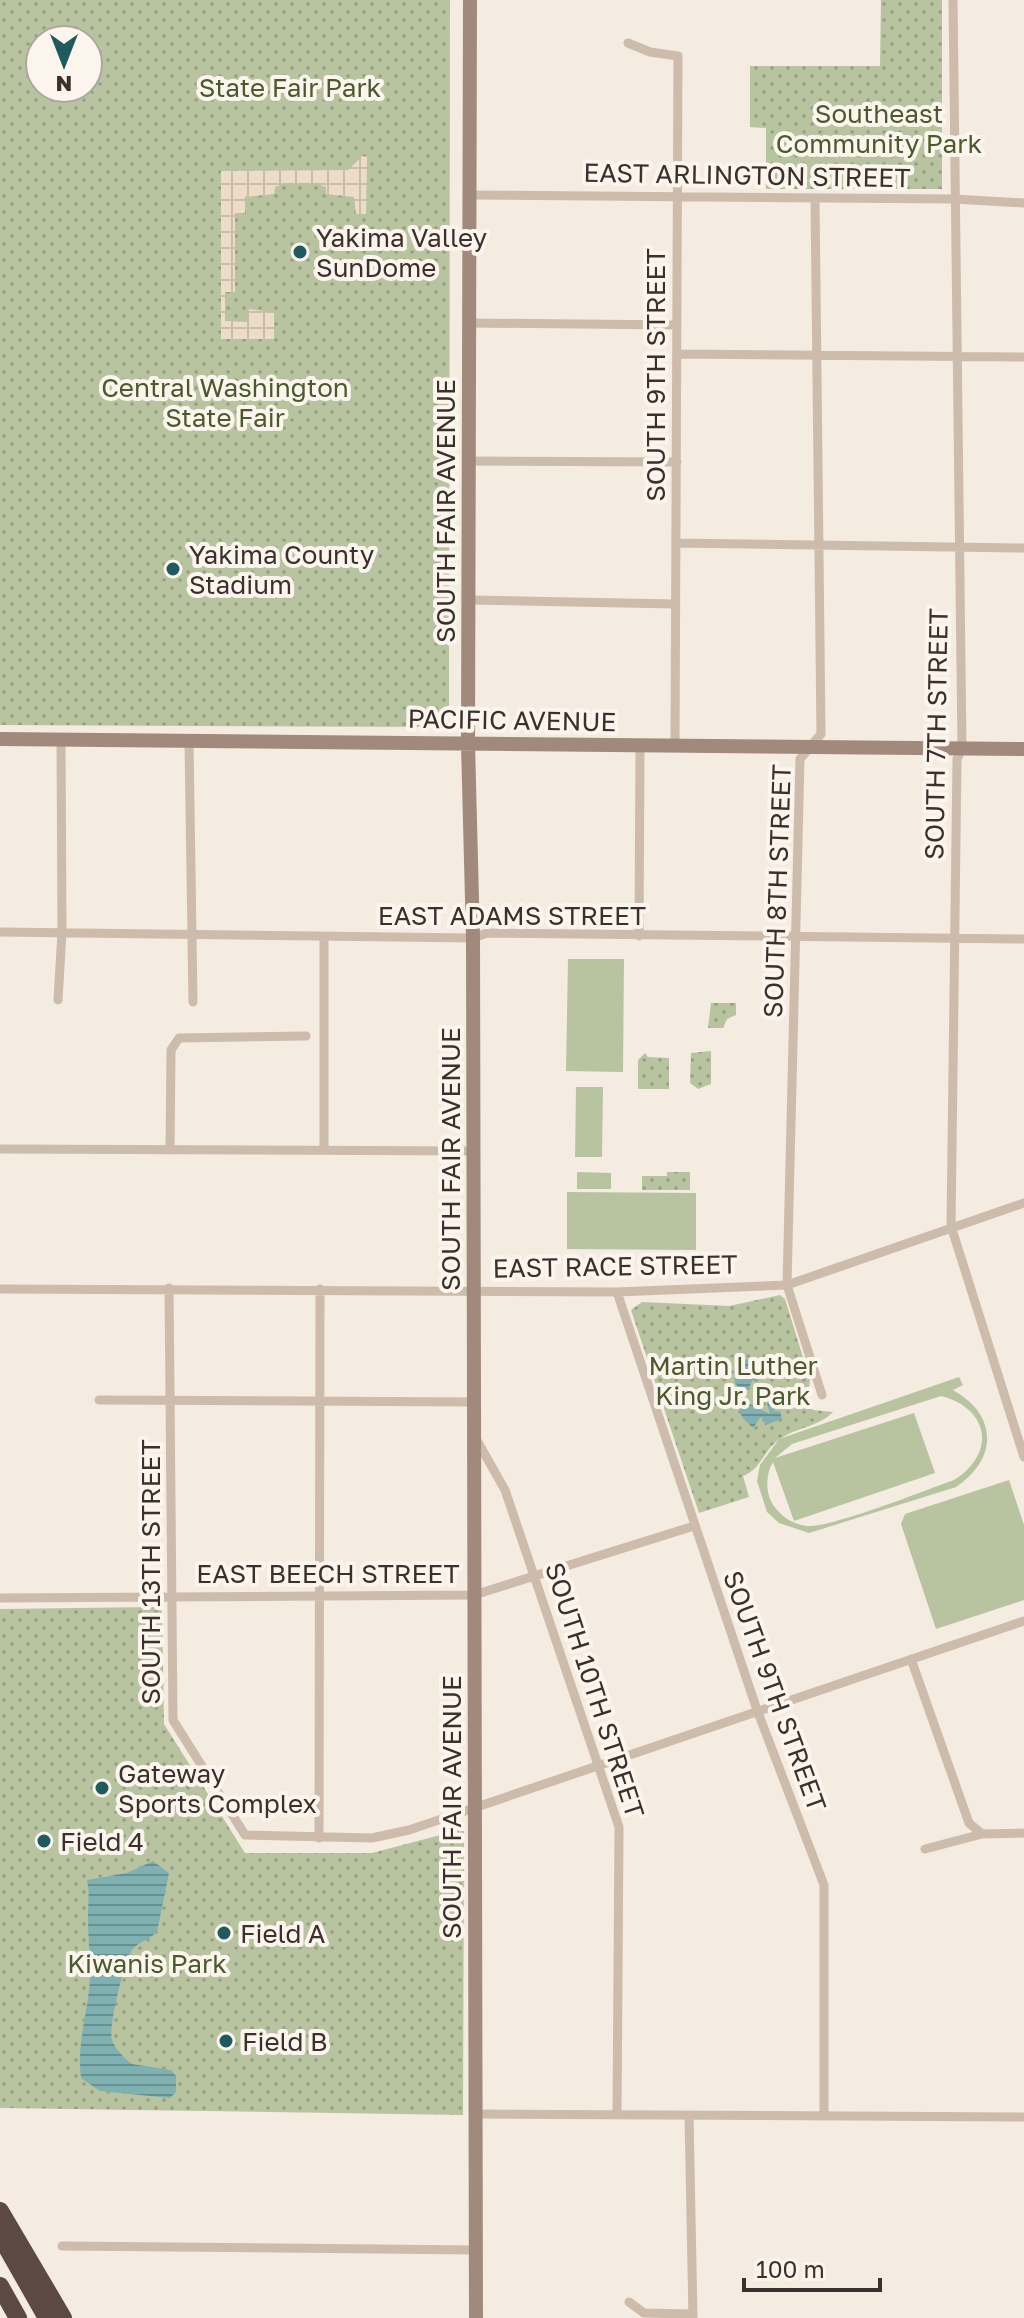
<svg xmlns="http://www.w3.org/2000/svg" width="1024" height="2318" font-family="'Golos Text',sans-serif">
	<defs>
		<pattern id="park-dots" width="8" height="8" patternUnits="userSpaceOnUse" patternTransform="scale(2)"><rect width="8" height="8" fill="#b8c4a0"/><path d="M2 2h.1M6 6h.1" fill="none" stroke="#97a083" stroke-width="1.8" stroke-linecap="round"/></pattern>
		<pattern id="plaza-grid" width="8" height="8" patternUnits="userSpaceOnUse" patternTransform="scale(2)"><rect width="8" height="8" fill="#ecdcc8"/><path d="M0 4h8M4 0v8" fill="none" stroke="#cbbdac"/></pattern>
		<pattern id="water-rules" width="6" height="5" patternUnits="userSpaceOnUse" patternTransform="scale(2)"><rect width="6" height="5" fill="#7fb0b2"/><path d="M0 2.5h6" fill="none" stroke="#699091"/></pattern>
	</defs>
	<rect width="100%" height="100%" fill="#f4ebe1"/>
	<!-- grass -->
	<path fill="#b8c4a0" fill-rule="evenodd" d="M 568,959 L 624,959 L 623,1072 L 566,1071 Z
		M 576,1087 L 603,1087 L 602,1157 L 575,1157 Z
		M 577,1172 L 611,1173 L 611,1189 L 577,1189 Z
		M 567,1192 L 696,1193 L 696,1250 L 567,1249 Z
		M 959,1377 L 963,1385 L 953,1390 C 998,1415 998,1459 956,1487 L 809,1533 L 779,1523 L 767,1512 L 757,1481 L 760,1465 L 779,1439 ZM 941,1396 C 989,1408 997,1453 954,1480 C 926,1490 831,1528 807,1526 C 792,1524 780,1516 772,1503 C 765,1490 766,1474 773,1462 L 794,1521 L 935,1473 L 914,1413 L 775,1458 L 792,1444 Z
		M 1009,1480 L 1024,1525 L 1024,1600 L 936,1629 L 901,1524 L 905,1514 Z"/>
	<!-- park -->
	<path fill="url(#park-dots)" fill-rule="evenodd" d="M 0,0 L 450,0 L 449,716 L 437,727 L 0,725 ZM 40,40 L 88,40 L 88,88 L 40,88 Z
		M 881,0 L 942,0 L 942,189 L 766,189 L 766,128 L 750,127 L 750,66 L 880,66 Z
		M 711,1003 L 736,1003 L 736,1015 L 727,1019 L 723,1028 L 708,1028 Z
		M 711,1051 L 711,1084 L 698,1089 L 690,1083 L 691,1053 Z
		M 645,1053 L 648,1057 L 669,1058 L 669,1089 L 638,1089 L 638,1060 Z
		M 667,1172 L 690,1172 L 690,1190 L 642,1190 L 642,1176 L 667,1176 Z
		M 780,1295 L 785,1299 L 810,1380 L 807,1403 L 813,1410 L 833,1412 C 817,1428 795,1427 777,1441 C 763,1452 761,1469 743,1476 L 749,1497 L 699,1513 L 631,1310 L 642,1302 L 729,1306 Z
		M 154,1607 L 162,1611 L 164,1724 L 245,1853 L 372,1853 L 448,1833 L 447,1826 L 452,1824 L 464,1831 L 463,2115 L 0,2108 L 0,1609 Z"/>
	<!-- plaza -->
	<path fill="url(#plaza-grid)" d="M 362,156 L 367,157 L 366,214 L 356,214 L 354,197 L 326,194 L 326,187 L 315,183 L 286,183 L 275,187 L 274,194 L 245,197 L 245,213 L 235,213 L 235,292 L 225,292 L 225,321 L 247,322 L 248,309 L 274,312 L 274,339 L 221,339 L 221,171 L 348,170 Z"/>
	<!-- water -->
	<path fill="url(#water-rules)" d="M 762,1357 L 768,1376 L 752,1381 L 748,1390 L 740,1389 L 735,1383 L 734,1372 L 740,1369 L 738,1362 L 748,1359 L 752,1366 L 755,1360 Z
		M 772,1397 L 780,1400 L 780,1407 L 773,1411 L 780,1411 L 782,1419 L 765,1425 L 764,1418 L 760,1418 L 753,1428 L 742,1417 L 738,1404 L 750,1404 L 770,1414 L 767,1403 Z
		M 153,1861 L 169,1873 L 157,1932 C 150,1939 138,1942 132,1950 C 124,1962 108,2027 112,2040 C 116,2050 124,2058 132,2064 L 171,2070 L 176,2076 L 176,2092 L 170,2098 L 100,2091 L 81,2078 C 76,2040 90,2009 90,1972 C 90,1954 88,1936 88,1917 C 88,1903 90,1894 87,1880 L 127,1873 Z"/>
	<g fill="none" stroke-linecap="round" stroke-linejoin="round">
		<!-- street -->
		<path stroke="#cdbbac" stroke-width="9" d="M 953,0 L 962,749 L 957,759 L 951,1226 L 1024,1457
			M 628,43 L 650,52 L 678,56 L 675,746
			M 469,195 L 954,199 L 1024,203
			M 815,198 L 821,734 L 800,759 L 787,1285 L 822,1395
			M 470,323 L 677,325
			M 677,354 L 1024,357
			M 471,461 L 677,462
			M 676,543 L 1024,548
			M 470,600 L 675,604
			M 189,741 L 193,1002
			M 0,932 L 473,938 L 487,933 L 1024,939
			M 639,936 L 640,746
			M 58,1000 L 62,932 L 61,739
			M 0,1149 L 473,1151
			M 170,1150 L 171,1050 L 179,1038 L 306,1036
			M 324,1150 L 324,937
			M 169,1288 L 173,1720 L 245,1835 L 372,1838 L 409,1830 L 1024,1621
			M 0,1289 L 617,1292 L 787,1285 L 1024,1203
			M 617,1292 L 757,1710 L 824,1885 L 824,2115
			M 99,1400 L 474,1402
			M 475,1437 L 505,1490 L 619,1827 L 617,2115
			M 0,1598 L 474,1595 L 694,1526
			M 911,1659 L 969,1823 L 982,1834
			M 319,1838 L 320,1289
			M 925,1849 L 982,1834 L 1024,1833
			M 476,2114 L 1024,2117
			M 689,2115 L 693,2318
			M 62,2246 L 476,2250
			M 629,2302 L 644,2313 L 693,2314"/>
		<!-- secondary -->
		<path stroke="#a18a7d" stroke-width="14" d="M 470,0 L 468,744 L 473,938 L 476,2318
			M 0,739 L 1024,749"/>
		<!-- highway -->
		<path stroke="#5c4a42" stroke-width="18" d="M 0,2211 L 63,2318
			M 1,2237 L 47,2318
			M 0,2286 L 18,2318"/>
	</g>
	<!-- markers -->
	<g fill="#1f5a5e" stroke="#fbf5ee" stroke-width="3">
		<circle cx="300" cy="252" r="8"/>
		<circle cx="173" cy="569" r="8"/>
		<circle cx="102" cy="1788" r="8"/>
		<circle cx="44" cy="1841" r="8"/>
		<circle cx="224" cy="1933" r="8"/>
		<circle cx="226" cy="2041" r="8"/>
	</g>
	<g text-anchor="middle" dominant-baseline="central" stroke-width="8" stroke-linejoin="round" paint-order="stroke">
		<!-- park labels -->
		<g font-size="26" fill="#4a5a2e" stroke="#fbf5ee">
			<text x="290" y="87">State Fair Park</text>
			<text x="879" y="113">Southeast<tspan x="879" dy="30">Community Park</tspan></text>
			<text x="225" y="387">Central Washington<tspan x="225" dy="30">State Fair</tspan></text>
			<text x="733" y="1365">Martin Luther<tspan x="733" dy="30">King Jr. Park</tspan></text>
			<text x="147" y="1963">Kiwanis Park</text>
		</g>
		<!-- street labels -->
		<g font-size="26" fill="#3b302b" stroke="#fbf5ee">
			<text transform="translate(747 175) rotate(1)">EAST ARLINGTON STREET</text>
			<text transform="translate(655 375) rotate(-90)">SOUTH 9TH STREET</text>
			<text transform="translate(445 511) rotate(-90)">SOUTH FAIR AVENUE</text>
			<text transform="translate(512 720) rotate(1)">PACIFIC AVENUE</text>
			<text transform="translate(936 734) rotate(-89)">SOUTH 7TH STREET</text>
			<text transform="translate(777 891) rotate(-88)">SOUTH 8TH STREET</text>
			<text x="512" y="915">EAST ADAMS STREET</text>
			<text transform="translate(450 1159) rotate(-90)">SOUTH FAIR AVENUE</text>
			<text transform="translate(615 1266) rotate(-1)">EAST RACE STREET</text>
			<text transform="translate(150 1572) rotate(-90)">SOUTH 13TH STREET</text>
			<text x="328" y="1573">EAST BEECH STREET</text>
			<text transform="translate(595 1690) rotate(72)">SOUTH 10TH STREET</text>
			<text transform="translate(775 1691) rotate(70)">SOUTH 9TH STREET</text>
			<text transform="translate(451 1807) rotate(-90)">SOUTH FAIR AVENUE</text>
		</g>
		<!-- poi labels -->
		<g font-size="26" fill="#3b302b" stroke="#fbf5ee" text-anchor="start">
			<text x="316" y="237">Yakima Valley<tspan x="316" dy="30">SunDome</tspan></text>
			<text x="189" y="554">Yakima County<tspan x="189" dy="30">Stadium</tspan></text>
			<text x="118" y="1773">Gateway<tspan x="118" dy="30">Sports Complex</tspan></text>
			<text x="60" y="1841">Field 4</text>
			<text x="240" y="1933">Field A</text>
			<text x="242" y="2041">Field B</text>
		</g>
	</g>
	<!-- north arrow -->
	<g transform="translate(64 64) rotate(180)"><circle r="38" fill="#fbf5ee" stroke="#aea6a0" stroke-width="2"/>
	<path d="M0-6L14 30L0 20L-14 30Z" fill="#1f5a5e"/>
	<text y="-12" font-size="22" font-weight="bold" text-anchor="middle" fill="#3b302b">N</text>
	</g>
	<!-- scale -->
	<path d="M744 2278v12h136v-12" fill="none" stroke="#3b302b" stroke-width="4"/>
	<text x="756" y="2278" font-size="24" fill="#3b302b" stroke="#fbf5ee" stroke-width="6" paint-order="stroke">100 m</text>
</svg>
